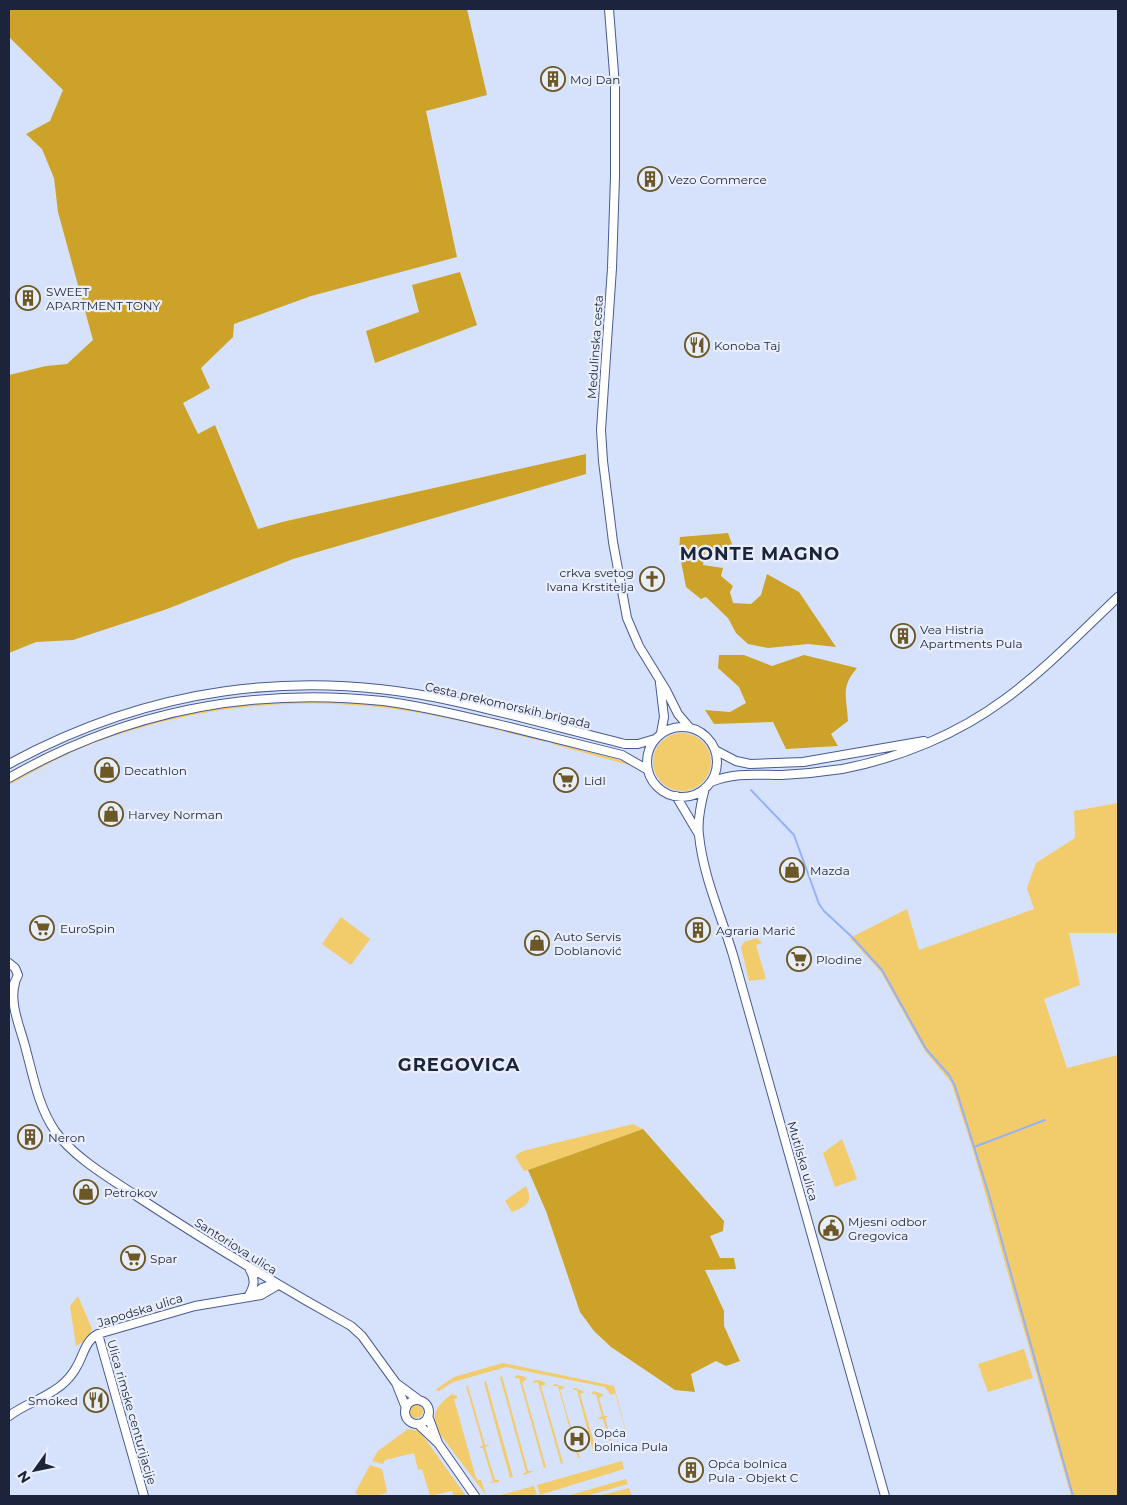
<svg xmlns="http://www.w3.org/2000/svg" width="1127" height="1505" font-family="Montserrat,sans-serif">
	<rect width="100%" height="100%" fill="#d6e1fb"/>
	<!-- green -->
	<path fill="#f2cb6b" d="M 327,701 L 385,705 L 457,719 L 546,741 L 545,742 C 493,729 439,714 386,708 C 287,696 187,708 94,743 C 65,754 36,770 9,785 L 11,781 C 35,768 58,755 83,745 C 141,721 207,707 269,702 C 288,701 308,701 327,701 Z
		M653 762a29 29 0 1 1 58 0a29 29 0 1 1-58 0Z
		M 551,742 L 620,760 L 630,763 L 629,765 L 552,744 Z
		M 1118,803 L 1118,933 L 1069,933 L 1080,985 L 1044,999 L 1067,1068 L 1118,1055 L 1118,1496 L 1071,1496 L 973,1150 L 951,1082 L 925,1051 L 881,972 L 850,938 L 907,909 L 919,950 L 1034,909 L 1027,888 L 1036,863 L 1075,838 L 1074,811 Z
		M 341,917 L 370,939 L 351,965 L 322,944 Z
		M 757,938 L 762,943 L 756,945 L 766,979 L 749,981 L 741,947 L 744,942 Z
		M 633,1124 L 643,1129 L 528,1170 L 524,1171 L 515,1156 L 523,1151 Z
		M 842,1139 L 857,1179 L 835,1187 L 823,1153 Z
		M 526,1186 C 534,1203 526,1206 512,1212 L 505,1201 Z
		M 78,1296 L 92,1329 L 86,1340 L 76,1346 L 70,1306 Z
		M 1024,1349 L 1033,1378 L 988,1392 L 978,1364 Z
		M 503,1363 L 614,1386 L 633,1458 L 615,1393 L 611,1395 L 605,1387 L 506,1367 L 453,1382 L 439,1391 L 435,1390 L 454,1377 Z
		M 517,1375 L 525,1377 L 527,1379 L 522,1382 L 546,1467 L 544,1468 L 519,1378 L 514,1378 Z
		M 502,1376 L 528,1471 L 534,1471 L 524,1475 L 523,1474 L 526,1472 L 500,1377 Z
		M 536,1380 L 543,1381 L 546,1384 L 541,1386 L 563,1463 L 561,1464 L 538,1382 L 534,1383 L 533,1381 Z
		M 486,1381 L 513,1477 L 510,1478 L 484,1382 Z
		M 555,1384 L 565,1387 L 560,1390 L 580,1458 L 578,1458 L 558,1386 L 552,1386 Z
		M 466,1386 L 468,1386 L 485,1445 L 490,1445 L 485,1447 L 495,1480 L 499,1480 L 499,1482 L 489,1483 L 493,1481 L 483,1448 L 479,1448 L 483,1445 Z
		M 575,1388 L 585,1392 L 580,1394 L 597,1453 L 594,1454 L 577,1390 L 572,1390 Z
		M 594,1391 L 604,1395 L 599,1398 L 604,1416 L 609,1416 L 605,1418 L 614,1448 L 612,1449 L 603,1419 L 598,1419 L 602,1416 L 596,1394 L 591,1394 Z
		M 452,1394 L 457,1396 L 457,1398 L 454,1399 L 476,1478 L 478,1480 L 481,1480 L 486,1495 L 436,1429 C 431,1412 439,1404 452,1394 Z
		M409 1411a7 7 0 1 1 14 0a7 7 0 1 1-14 0Z
		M 408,1429 L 419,1431 L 426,1440 L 466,1496 L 454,1496 L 452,1491 L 430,1496 L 422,1469 L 418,1470 L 414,1453 L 385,1460 L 383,1464 L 372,1461 L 378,1451 Z
		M 622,1461 L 624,1469 L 540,1495 L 537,1485 Z
		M 370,1465 L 382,1469 L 387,1491 L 386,1493 C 375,1496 364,1499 355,1493 Z
		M 626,1479 L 628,1484 L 586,1496 L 567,1496 Z
		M 534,1486 L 537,1494 L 527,1496 L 497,1496 Z
		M 629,1488 L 632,1496 L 598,1496 Z"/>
	<!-- forest -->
	<path fill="#cda228" d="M 9,9 L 467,9 L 487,95 L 426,111 L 457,257 L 311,296 L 234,324 L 233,337 L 201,368 L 210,388 L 183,403 L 198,434 L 215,425 L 258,529 L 282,522 L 586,454 L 586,474 L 293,559 L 167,609 L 73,640 L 36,642 L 9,653 L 9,375 L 46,366 L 67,364 L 93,340 L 58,212 L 54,178 L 42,149 L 26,134 L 50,121 L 63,90 L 9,37 Z
		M 460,272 L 477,325 L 375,363 L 366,331 L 419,312 L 412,285 Z
		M 728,533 L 732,544 L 724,553 L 705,552 L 703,565 L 723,568 L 721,576 L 733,586 L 730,592 L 733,603 L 751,604 L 761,595 L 767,574 L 799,592 L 836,647 L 808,644 L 768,648 L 748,644 L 736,633 L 728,618 L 706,597 L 701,599 L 686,587 L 679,551 L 680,537 Z
		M 719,655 L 744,655 L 772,666 L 804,655 L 857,668 C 840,687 847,698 848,721 L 831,734 L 838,746 L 786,749 L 773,722 L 714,724 L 705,710 L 730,712 L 746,703 L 739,687 L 718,668 Z
		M 643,1129 L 724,1221 L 723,1231 L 710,1236 L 720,1258 L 734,1258 L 736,1269 L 705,1270 L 724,1311 L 724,1326 L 740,1361 L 726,1366 L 716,1361 L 691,1374 L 695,1392 L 675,1390 L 611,1347 L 594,1331 L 580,1312 L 546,1211 L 528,1170 Z"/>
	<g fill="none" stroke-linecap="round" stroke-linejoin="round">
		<!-- stream -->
		<path stroke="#94b1fa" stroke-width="2" d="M 751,790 L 794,835 L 819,904 L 824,911 L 852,937 L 882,970 L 926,1049 L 949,1075 L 955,1086 L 989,1195 L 1073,1496
			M 974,1147 L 1045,1120"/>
		<defs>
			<path id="secondary" d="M 609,9 L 615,86 L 615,177 L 612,268 L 601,430 L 603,461 L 613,542 L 627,618 L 639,646 L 666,690 L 678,714 L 689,727
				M 660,683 L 664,717 L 661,733
				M647 762a35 35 0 1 1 70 0a35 35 0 1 1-70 0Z
				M 715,750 L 736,761 L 750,764 L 803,762 L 924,741
				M 9,764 C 148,688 298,667 453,701 C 511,714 568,730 625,744 L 638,744 L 655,739
				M 9,778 C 124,712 251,687 383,701 C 423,706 462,716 501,725 C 542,735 582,745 622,755 L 648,770
				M 711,782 C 735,772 756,775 782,775 C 802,774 822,772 842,769 C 900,758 958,734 1005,699 C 1046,669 1081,632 1118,597
				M 705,788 C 701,803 697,820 699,835 C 703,876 721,915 733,955 L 885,1496
				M 676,796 L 698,833
				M 9,963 L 15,968 L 18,975 L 13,986
				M 15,983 C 9,1003 20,1027 25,1046 C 33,1075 38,1106 55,1131 C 75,1159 113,1180 141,1199 C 210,1244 279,1286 351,1326 L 362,1336 L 396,1383 L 406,1408
				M 253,1296 L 262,1288 L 276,1283
				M 248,1297 C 254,1287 256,1280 250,1270
				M 98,1334 L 144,1496
				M 396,1383 L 419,1400
				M405 1412a12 12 0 1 1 24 0a12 12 0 1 1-24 0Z
				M 9,1416 C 26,1403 50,1397 65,1382 C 70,1377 74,1372 77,1366 C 84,1354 85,1341 98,1334 L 195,1306 L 261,1295 L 278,1285
				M 428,1416 L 438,1443
				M 418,1424 L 438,1443 L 475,1496"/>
		</defs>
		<!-- secondary casing -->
		<use href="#secondary" stroke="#475b93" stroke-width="10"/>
		<!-- secondary -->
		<use href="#secondary" stroke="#fff" stroke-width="8"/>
	</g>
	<!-- icons -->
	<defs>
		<symbol id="building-ring" viewBox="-11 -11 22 22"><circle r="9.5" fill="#e9eefb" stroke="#6c5826" stroke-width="1.5"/><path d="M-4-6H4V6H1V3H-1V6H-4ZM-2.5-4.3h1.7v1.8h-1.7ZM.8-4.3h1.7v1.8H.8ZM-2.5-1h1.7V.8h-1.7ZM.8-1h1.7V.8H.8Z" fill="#6c5826"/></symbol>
		<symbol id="restaurant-ring" viewBox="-11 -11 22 22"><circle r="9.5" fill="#e9eefb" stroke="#6c5826" stroke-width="1.5"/><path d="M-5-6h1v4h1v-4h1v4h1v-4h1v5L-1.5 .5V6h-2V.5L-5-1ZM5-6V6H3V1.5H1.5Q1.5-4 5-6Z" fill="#6c5826"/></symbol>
		<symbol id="church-ring" viewBox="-11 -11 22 22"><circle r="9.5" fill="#e9eefb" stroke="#6c5826" stroke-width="1.5"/><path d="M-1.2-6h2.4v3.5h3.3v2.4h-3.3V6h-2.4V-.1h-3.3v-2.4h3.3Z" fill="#6c5826"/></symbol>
		<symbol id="shop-ring" viewBox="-11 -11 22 22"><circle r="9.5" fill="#e9eefb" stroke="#6c5826" stroke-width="1.5"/><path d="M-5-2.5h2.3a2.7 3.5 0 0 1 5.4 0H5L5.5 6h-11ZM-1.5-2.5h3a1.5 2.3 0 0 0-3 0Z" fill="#6c5826"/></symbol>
		<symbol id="supermarket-ring" viewBox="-11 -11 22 22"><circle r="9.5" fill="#e9eefb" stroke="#6c5826" stroke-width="1.5"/><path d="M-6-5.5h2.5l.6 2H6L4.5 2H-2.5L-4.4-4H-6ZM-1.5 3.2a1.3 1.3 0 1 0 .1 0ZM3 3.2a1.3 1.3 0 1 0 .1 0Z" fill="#6c5826"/></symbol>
		<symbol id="civic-ring" viewBox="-11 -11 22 22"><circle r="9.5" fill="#e9eefb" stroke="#6c5826" stroke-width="1.5"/><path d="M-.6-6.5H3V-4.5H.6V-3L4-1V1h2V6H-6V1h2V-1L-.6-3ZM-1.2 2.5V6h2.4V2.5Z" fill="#6c5826"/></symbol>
		<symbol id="hospital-ring" viewBox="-11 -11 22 22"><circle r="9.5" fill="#e9eefb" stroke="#6c5826" stroke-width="1.5"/><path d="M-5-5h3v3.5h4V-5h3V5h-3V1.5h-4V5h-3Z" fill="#6c5826"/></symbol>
	</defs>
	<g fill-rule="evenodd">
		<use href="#building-ring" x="539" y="65" width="28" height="28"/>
		<use href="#building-ring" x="636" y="165" width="28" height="28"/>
		<use href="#building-ring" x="14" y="284" width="28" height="28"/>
		<use href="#restaurant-ring" x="683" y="331" width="28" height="28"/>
		<use href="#church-ring" x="638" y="565" width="28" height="28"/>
		<use href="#building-ring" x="889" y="622" width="28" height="28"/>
		<use href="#shop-ring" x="93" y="756" width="28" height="28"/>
		<use href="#supermarket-ring" x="552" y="766" width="28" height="28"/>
		<use href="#shop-ring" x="97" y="800" width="28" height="28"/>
		<use href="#shop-ring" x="778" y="856" width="28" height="28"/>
		<use href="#supermarket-ring" x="28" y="914" width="28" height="28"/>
		<use href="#building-ring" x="684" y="916" width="28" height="28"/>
		<use href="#shop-ring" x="523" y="929" width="28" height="28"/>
		<use href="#supermarket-ring" x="785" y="945" width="28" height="28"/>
		<use href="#building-ring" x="16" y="1123" width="28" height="28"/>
		<use href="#shop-ring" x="72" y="1178" width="28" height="28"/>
		<use href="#civic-ring" x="817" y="1214" width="28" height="28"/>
		<use href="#supermarket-ring" x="119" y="1244" width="28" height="28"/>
		<use href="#restaurant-ring" x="82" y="1386" width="28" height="28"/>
		<use href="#hospital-ring" x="563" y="1425" width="28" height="28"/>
		<use href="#building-ring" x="677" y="1456" width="28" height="28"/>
	</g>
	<g text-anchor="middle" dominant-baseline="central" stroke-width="4.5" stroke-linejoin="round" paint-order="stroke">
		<!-- poi labels -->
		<g font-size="12" fill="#1b243b" stroke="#e9eefb" text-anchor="start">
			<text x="570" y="79">Moj Dan</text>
			<text x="668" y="179">Vezo Commerce</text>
			<text x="46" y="291">SWEET<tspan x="46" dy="14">APARTMENT TONY</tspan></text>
			<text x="714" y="345">Konoba Taj</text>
			<text x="634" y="572" text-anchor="end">crkva svetog<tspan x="634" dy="14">Ivana Krstitelja</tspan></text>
			<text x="920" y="629">Vea Histria<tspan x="920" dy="14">Apartments Pula</tspan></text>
			<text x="124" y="770">Decathlon</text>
			<text x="584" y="780">Lidl</text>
			<text x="128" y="814">Harvey Norman</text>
			<text x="810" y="870">Mazda</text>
			<text x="60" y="928">EuroSpin</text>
			<text x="716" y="930">Agraria Marić</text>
			<text x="554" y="936">Auto Servis<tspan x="554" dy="14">Doblanović</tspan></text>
			<text x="816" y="959">Plodine</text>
			<text x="48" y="1137">Neron</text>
			<text x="104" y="1192">Petrokov</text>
			<text x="848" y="1221">Mjesni odbor<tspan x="848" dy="14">Gregovica</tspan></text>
			<text x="150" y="1258">Spar</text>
			<text x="78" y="1400" text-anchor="end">Smoked</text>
			<text x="594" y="1432">Opća<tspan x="594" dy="14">bolnica Pula</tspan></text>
			<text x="708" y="1463">Opća bolnica<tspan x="708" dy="14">Pula - Objekt C</tspan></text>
		</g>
		<!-- street labels -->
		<g font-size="12" fill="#1b243b" stroke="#e9eefb">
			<text transform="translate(595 347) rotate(-86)">Medulinska cesta</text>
			<text transform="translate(508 705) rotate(13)">Cesta prekomorskih brigada</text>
			<text transform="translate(803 1161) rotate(74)">Mutilska ulica</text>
			<text transform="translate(236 1246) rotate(32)">Santoriova ulica</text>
			<text transform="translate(140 1310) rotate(-17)">Japodska ulica</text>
			<text transform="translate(132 1412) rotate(74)">Ulica rimske centurijacije</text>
		</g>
		<!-- district labels -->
		<g font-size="18" font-weight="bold" letter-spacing="1" fill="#1b243b" stroke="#e9eefb">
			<text x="760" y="554">MONTE MAGNO</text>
			<text x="459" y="1065">GREGOVICA</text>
		</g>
	</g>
	<!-- border -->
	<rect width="1127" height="1505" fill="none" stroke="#1b243b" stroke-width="20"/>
	<!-- north arrow -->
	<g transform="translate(35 1470) rotate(237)" stroke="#e9eefb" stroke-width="4" paint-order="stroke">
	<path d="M0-4L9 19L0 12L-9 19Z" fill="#1b243b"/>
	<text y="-8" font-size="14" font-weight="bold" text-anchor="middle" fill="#1b243b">N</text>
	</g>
</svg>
